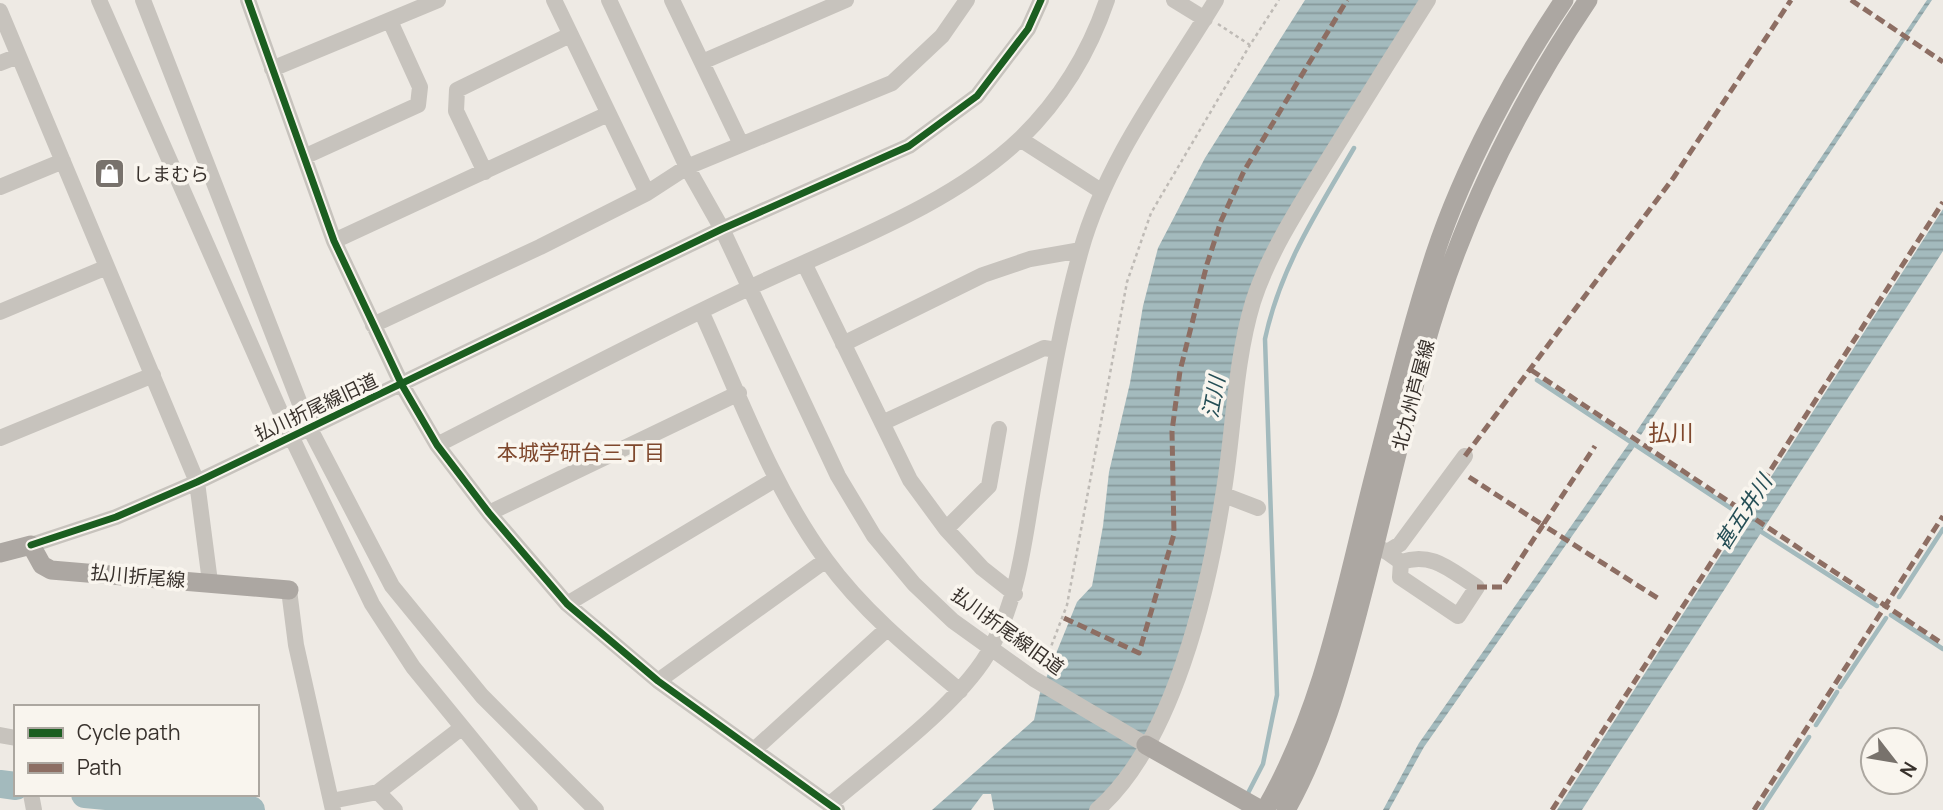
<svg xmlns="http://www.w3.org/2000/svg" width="1943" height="810" font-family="Manrope,'Noto Sans JP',sans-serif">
	<defs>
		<pattern id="water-rules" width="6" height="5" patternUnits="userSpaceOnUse" patternTransform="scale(1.75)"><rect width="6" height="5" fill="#a3babd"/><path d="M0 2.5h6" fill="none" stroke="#86989a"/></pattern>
	</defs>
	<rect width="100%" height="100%" fill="#eeeae4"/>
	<!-- water -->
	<path fill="url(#water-rules)" d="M 1305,0 L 1424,0 L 1267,259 L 1204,563 L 1171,687 L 1136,752 L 1119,778 L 1091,810 L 994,810 L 991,794 L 983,794 L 971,810 L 932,810 L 1034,720 L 1040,693 L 1077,602 L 1092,586 L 1103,526 L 1109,472 L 1130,383 L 1143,306 L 1158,248 L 1205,158 Z
		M 1927,0 L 1932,0 L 1641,435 L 1636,432 Z
		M 1943,209 L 1943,251 L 1582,810 L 1557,810 Z
		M 1630,442 L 1636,445 L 1424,747 L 1389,810 L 1383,810 L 1419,743 Z"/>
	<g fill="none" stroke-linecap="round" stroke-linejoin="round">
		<!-- stream -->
		<path stroke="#a3babd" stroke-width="4.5" d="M 1537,380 L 1735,511
			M 1757,529 L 1877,606
			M 1899,597 L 1943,529
			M 1891,615 L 1943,649
			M 1840,687 L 1886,618
			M 1816,725 L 1837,692
			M 1247,795 L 1263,764 L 1277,695 L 1265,339 C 1280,268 1318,210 1354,148
			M 1761,810 L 1809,737"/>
		<!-- river -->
		<path stroke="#a3babd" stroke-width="28" d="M 0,784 L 16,786
			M 85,794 L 251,810"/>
		<!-- path -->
		<path stroke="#bfbbb6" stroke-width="2.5" stroke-dasharray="3.5 3.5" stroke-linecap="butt" d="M 1218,24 L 1250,45 L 1279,0
			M 1044,665 L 1067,605 L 1127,282 L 1151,213 L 1250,45"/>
		<!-- minor -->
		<path stroke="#c7c3bd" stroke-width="16" d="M 99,0 L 291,436 L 372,604 L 413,667 L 530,810
			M 143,0 L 309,427 L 392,586 L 482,696 L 596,810
			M 248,0 L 334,241 L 402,385 L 437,445 L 489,513 L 567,604 L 658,681 L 837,810
			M 554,0 L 647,193
			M 609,0 L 687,167 L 722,229 L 838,476 L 874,536 L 914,584 L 953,621 L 1034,679 L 1146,745
			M 672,0 L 741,144
			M 1174,0 L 1205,19
			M 0,11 L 197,482 L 210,582
			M 702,62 L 846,0
			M 0,63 L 18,56
			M 272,69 L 438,0
			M 1020,139 L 1101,191
			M 306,156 L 418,105 L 420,87 L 390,21
			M 485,172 L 456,111 L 457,90 L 570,35
			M 0,187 L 63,161
			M 334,241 L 608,114
			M 804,263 L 910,480 L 946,529 L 982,568 L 1015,594
			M 701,311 C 739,394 771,485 826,560 C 863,611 912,651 960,691
			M 0,312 L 107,267
			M 373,325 L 540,247 L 647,193 L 687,167 L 892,83 L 942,36 L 967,0
			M 843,344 L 983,275 L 1030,259 L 1081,250
			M 882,423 L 1044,348 L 1057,350
			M 0,438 L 153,375
			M 437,445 C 541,392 644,337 749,288 C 839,245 949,207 1021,138 C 1062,98 1089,53 1107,0
			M 1224,495 L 1258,508
			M 489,513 L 739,393
			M 946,529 L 989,486 L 999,429
			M 31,545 L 116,517 L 197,482 L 722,229 L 909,146 L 977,96 L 1028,29 L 1041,0
			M 1379,548 L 1387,552 L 1400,544 L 1465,456
			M 1387,552 L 1401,562 C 1433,551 1451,571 1477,587 L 1458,616 L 1400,577 L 1401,562
			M 289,590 L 296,645 L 333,810
			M 567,604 L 776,479
			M 658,681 L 826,560
			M 0,735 L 16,738
			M 754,750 L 887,629
			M 31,794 L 34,810
			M 331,801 L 378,792
			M 830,804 C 878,763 964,701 992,646 C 1018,597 1024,543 1033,489 C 1047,409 1059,328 1081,250 C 1107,158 1167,81 1216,0
			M 395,810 L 378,792 L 460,729
			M 1097,810 C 1173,744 1208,592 1223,496 C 1234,432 1234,365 1253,302 C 1268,255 1298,208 1324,166 C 1358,111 1393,55 1428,0"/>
		<!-- major -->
		<path stroke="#aca7a2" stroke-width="19" d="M 0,553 L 31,545 L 42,565 L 51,570 L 289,590
			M 1146,745 L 1261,810
			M 1265,810 C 1323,710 1344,595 1372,484 C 1392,407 1410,330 1435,254 C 1464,167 1513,76 1564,0
			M 1286,810 C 1321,748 1340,679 1358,611 C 1381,524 1400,436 1424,349 C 1459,224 1516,107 1588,0"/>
		<!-- quiet -->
		<path stroke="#8d6e63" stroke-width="5" stroke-dasharray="10 5" stroke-linecap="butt" d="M 1851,0 L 1943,62
			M 1531,370 L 1943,644
			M 1465,456 L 1674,177 L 1791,0
			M 1469,477 L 1543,525 L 1595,446
			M 1477,587 L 1502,587 L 1543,525 L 1659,599
			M 1064,618 L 1139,653 L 1174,534 L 1172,431 L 1180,371 L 1207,264 L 1221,221 L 1244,171 L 1347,0
			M 1552,810 L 1943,202
			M 1754,810 L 1943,516"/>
		<defs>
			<path id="cycleway" d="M 248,0 L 334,241 L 402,385 L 437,445 L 489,513 L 567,604 L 658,681 L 837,810
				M 31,545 L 116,517 L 197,482 L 722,229 L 909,146 L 977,96 L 1028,29 L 1041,0"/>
		</defs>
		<!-- cycleway casing -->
		<use href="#cycleway" stroke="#f9f5ee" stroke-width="11"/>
		<!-- cycleway -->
		<use href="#cycleway" stroke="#1b5e20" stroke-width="7"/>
	</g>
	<!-- icons -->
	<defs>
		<symbol id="shop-square" viewBox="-11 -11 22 22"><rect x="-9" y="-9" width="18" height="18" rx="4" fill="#78726c" stroke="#f9f5ee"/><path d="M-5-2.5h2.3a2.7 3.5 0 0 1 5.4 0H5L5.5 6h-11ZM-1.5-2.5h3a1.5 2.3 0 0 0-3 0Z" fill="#fff"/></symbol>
	</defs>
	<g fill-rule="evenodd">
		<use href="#shop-square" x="92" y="156" width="35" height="35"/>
	</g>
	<g text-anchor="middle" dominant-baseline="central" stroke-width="7" stroke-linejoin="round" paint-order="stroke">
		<!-- poi labels -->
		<g font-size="19" fill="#38312c" stroke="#f9f5ee" text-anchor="start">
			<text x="133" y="174">しまむら</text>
		</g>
		<!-- street labels -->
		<g font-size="19" fill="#38312c" stroke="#f9f5ee">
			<text transform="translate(1413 395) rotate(-75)">北九州芦屋線</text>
			<text transform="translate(316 407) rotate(-25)">払川折尾線旧道</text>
			<text transform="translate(138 576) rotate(5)">払川折尾線</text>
			<text transform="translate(1008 631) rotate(36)">払川折尾線旧道</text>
		</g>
		<!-- water labels -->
		<g font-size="21" font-style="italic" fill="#254e55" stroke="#f9f5ee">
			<text transform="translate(1213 397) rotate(-80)">江川</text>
			<text transform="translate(1743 512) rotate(-57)">甚五井川</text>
		</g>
		<!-- neighbourhood labels -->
		<g font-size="21" fill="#7f482d" stroke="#f9f5ee">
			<text x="581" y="452">本城学研台三丁目</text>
		</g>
		<!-- quarter labels -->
		<g font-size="23" fill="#7f482d" stroke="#f9f5ee">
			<text x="1671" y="432">払川</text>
		</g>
	</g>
	<!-- legend -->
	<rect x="14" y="705" width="245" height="91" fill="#f9f5ee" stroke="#aca7a0" stroke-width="2"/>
	<rect x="28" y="728" width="35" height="10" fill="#1b5e20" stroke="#aca7a0" stroke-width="2"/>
	<text x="77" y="740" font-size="21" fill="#38312c">Cycle path</text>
	<rect x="28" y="763" width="35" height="10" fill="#8d6e63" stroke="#aca7a0" stroke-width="2"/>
	<text x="77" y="775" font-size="21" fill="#38312c">Path</text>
	<!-- north arrow -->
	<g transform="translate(1894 761) rotate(121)"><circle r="33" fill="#f9f5ee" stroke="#aca7a0" stroke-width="2"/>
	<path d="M0-5L12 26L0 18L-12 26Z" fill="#78726c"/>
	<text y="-10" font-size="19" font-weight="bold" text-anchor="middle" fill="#38312c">N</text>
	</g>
</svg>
